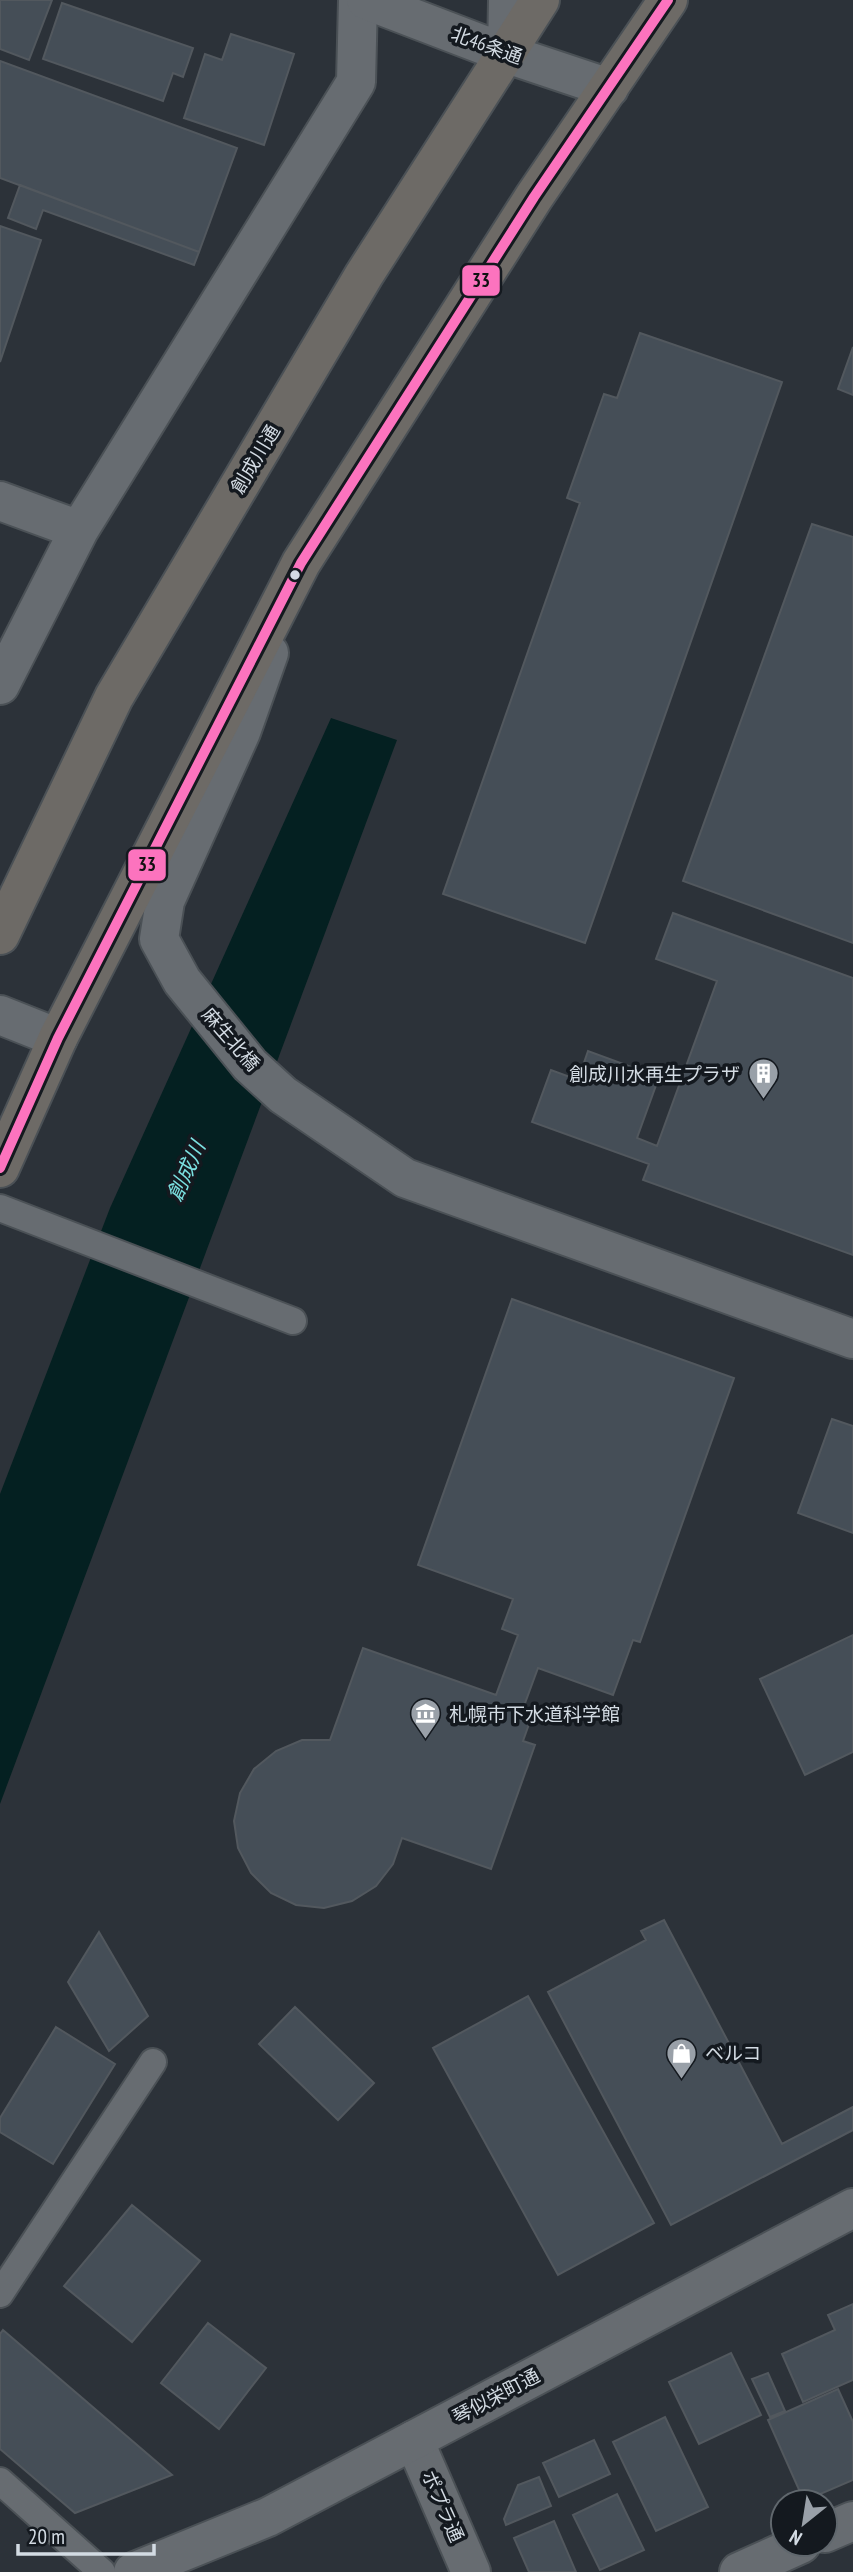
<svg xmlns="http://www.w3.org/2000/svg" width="853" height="2572" font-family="'PT Sans Narrow','Noto Sans JP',sans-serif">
	<rect width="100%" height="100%" fill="#2c3239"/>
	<!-- water -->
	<path fill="#042021" d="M 331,718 L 397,740 L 0,1804 L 0,1494 L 110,1208 Z"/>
	<!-- building -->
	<path fill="#454e57" stroke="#52585e" stroke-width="2" d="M 0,0 L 52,0 L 29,60 L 0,49 Z
		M 62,3 L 193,48 L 183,77 L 173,73 L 163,101 L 43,59 Z
		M 231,34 L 294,54 L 264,145 L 184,118 L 205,54 L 222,60 Z
		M 0,61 L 237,148 L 199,252 L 0,178 Z
		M 20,185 L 199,252 L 194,265 L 43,210 L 36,229 L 8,218 Z
		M 0,226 L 41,240 L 0,362 Z
		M 640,333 L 782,382 L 585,943 L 443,894 L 580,503 L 567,498 L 604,394 L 617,398 Z
		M 853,347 L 853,395 L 838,389 Z
		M 812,524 L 853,537 L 853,943 L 683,881 Z
		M 673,913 L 853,978 L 853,1255 L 643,1180 L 649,1164 L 532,1122 L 551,1070 L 578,1080 L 588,1051 L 659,1077 L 637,1138 L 657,1146 L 717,981 L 656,959 Z
		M 512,1299 L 734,1378 L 640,1642 L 633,1640 L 613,1695 L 538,1668 L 524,1706 L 534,1710 L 523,1741 L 535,1745 L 491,1869 L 402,1838 L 393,1864 L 376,1886 L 352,1901 L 324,1908 L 296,1905 L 271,1893 L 251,1873 L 238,1848 L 234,1821 L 240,1793 L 254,1769 L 276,1751 L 302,1740 L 330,1740 L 363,1648 L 496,1695 L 518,1635 L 502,1629 L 513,1599 L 418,1565 Z
		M 832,1419 L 853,1426 L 853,1533 L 798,1513 Z
		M 853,1635 L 853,1752 L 805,1775 L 760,1679 Z
		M 664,1920 L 782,2144 L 853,2107 L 853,2130 L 671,2225 L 548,1992 L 646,1940 L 641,1931 Z
		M 99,1932 L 148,2016 L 109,2051 L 68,1982 Z
		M 528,1996 L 654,2223 L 558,2275 L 433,2048 Z
		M 295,2007 L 374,2083 L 338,2120 L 259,2044 Z
		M 56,2027 L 115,2064 L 53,2164 L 0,2132 L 0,2118 Z
		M 132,2205 L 200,2261 L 132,2342 L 64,2286 Z
		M 853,2304 L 853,2380 L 803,2402 L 782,2354 L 835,2330 L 828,2315 Z
		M 208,2323 L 266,2368 L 219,2429 L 161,2383 Z
		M 3,2330 L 172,2475 L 75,2513 L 0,2449 L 0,2334 Z
		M 731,2353 L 761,2415 L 699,2444 L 669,2382 Z
		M 768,2373 L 785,2411 L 770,2417 L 752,2379 Z
		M 838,2389 L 853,2422 L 853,2480 L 804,2501 L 768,2420 Z
		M 665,2417 L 708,2507 L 656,2531 L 613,2442 Z
		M 594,2440 L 610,2474 L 559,2497 L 543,2463 Z
		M 539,2477 L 551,2506 L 506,2525 L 504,2519 L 518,2485 Z
		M 617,2494 L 644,2550 L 600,2570 L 573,2515 Z
		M 554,2521 L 576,2572 L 529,2572 L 514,2538 Z"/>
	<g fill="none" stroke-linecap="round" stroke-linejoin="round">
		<defs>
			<path id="lane" d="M 0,1208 L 293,1321
				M 0,2294 L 153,2062
				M 0,2481 L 102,2572"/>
			<path id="street" d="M 0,501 L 79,530
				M 269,653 L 241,732 L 165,901 L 159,939 L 182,981 L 250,1065 L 283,1095 L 405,1178 L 853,1339
				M 0,685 L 79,530 L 356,82 L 358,0
				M 0,1015 L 58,1038
				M 414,2440 L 471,2572
				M 825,2533 L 853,2521
				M 739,2572 L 801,2544"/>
			<path id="secondary" d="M 366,0 L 507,54 L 609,88
				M 507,54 L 508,0
				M 133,2572 L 268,2517 L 853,2208"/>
			<path id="highway" d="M 0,935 L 114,697 L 364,275 L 540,0
				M 0,1168 L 58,1038 L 301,563 L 534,197 L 668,0"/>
		</defs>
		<!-- lane casing -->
		<use href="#lane" stroke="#4b5156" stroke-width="30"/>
		<!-- street casing -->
		<use href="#street" stroke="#4b5156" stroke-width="42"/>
		<!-- secondary casing -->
		<use href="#secondary" stroke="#4b5156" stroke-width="42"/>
		<!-- highway casing -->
		<use href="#highway" stroke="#4b5156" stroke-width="42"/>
		<!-- lane -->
		<use href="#lane" stroke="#676c71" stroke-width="26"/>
		<!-- street -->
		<use href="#street" stroke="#676c71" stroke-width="38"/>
		<!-- secondary -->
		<use href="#secondary" stroke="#676c71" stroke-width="38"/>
		<!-- highway -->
		<use href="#highway" stroke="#6d6a66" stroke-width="38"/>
		<defs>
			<path id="bus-1" d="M 0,1168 L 58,1038 L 301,563 L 534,197 L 668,0"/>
		</defs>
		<!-- bus-1 casing -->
		<use href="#bus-1" stroke="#14191f" stroke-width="16"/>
		<!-- bus-1 -->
		<use href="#bus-1" stroke="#fc73be" stroke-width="10"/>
	</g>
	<!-- icons -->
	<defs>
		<symbol id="building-pin" viewBox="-11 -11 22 30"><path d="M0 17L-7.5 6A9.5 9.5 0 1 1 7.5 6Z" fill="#99a0a8" stroke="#14191f"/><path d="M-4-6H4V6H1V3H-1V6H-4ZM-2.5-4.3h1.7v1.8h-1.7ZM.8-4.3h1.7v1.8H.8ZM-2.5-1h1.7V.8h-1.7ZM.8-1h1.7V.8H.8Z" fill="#fff"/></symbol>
		<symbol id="museum-pin" viewBox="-11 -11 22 30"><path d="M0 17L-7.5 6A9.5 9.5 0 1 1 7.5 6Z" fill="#99a0a8" stroke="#14191f"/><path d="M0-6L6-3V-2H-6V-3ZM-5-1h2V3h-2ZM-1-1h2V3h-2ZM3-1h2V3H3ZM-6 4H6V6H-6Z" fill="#fff"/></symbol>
		<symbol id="shop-pin" viewBox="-11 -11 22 30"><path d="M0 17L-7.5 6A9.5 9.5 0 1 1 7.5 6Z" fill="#99a0a8" stroke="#14191f"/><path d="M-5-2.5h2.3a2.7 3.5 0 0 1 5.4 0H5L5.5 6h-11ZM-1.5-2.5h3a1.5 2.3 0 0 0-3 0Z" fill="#fff"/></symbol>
	</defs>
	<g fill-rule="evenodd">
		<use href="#building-pin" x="746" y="1056" width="35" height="47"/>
		<use href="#museum-pin" x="408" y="1696" width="35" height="47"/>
		<use href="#shop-pin" x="664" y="2036" width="35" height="47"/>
	</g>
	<!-- markers -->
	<circle fill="#d3dbe3" stroke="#14191f" stroke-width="2.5" cx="295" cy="575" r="6"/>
	<g text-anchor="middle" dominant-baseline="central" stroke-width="7" stroke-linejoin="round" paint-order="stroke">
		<!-- street labels -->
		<g font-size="19" fill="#d3dbe3" stroke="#14191f">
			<text transform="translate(487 45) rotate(20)">北46条通</text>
			<text transform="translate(255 459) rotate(-59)">創成川通</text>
			<text transform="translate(231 1039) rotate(49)">麻生北橋</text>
			<text transform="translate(496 2396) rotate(-28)">琴似栄町通</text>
			<text transform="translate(443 2506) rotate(66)">ポプラ通</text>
		</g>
		<!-- poi labels -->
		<g font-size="19" fill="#d3dbe3" stroke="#14191f" text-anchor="start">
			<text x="740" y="1074" text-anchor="end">創成川水再生プラザ</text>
			<text x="449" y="1714">札幌市下水道科学館</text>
			<text x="705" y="2053">ベルコ</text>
		</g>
		<!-- water labels -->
		<g font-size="21" font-style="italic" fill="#7be1e1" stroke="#14191f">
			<text transform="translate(186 1171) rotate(-66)">創成川</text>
		</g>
	</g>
	<g stroke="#14191f" stroke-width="2.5">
		<rect x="461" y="264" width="40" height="33" rx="7" fill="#fc73be"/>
		<rect x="127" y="848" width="40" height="34" rx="7" fill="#fc73be"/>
	</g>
	<g font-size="19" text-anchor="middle" font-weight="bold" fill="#111">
		<text x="481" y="287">33</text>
		<text x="147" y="871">33</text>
	</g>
	<!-- north arrow -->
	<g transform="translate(804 2523) rotate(210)"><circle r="33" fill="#14191f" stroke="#60676d" stroke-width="2"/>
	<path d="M0-5L12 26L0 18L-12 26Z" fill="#99a0a8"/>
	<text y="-10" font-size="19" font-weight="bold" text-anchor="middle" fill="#d3dbe3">N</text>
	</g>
	<!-- scale -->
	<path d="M18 2544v10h136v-10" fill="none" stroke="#d3dbe3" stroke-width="3.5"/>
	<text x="28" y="2544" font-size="21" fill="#d3dbe3" stroke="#14191f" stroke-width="5" paint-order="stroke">20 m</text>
</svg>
